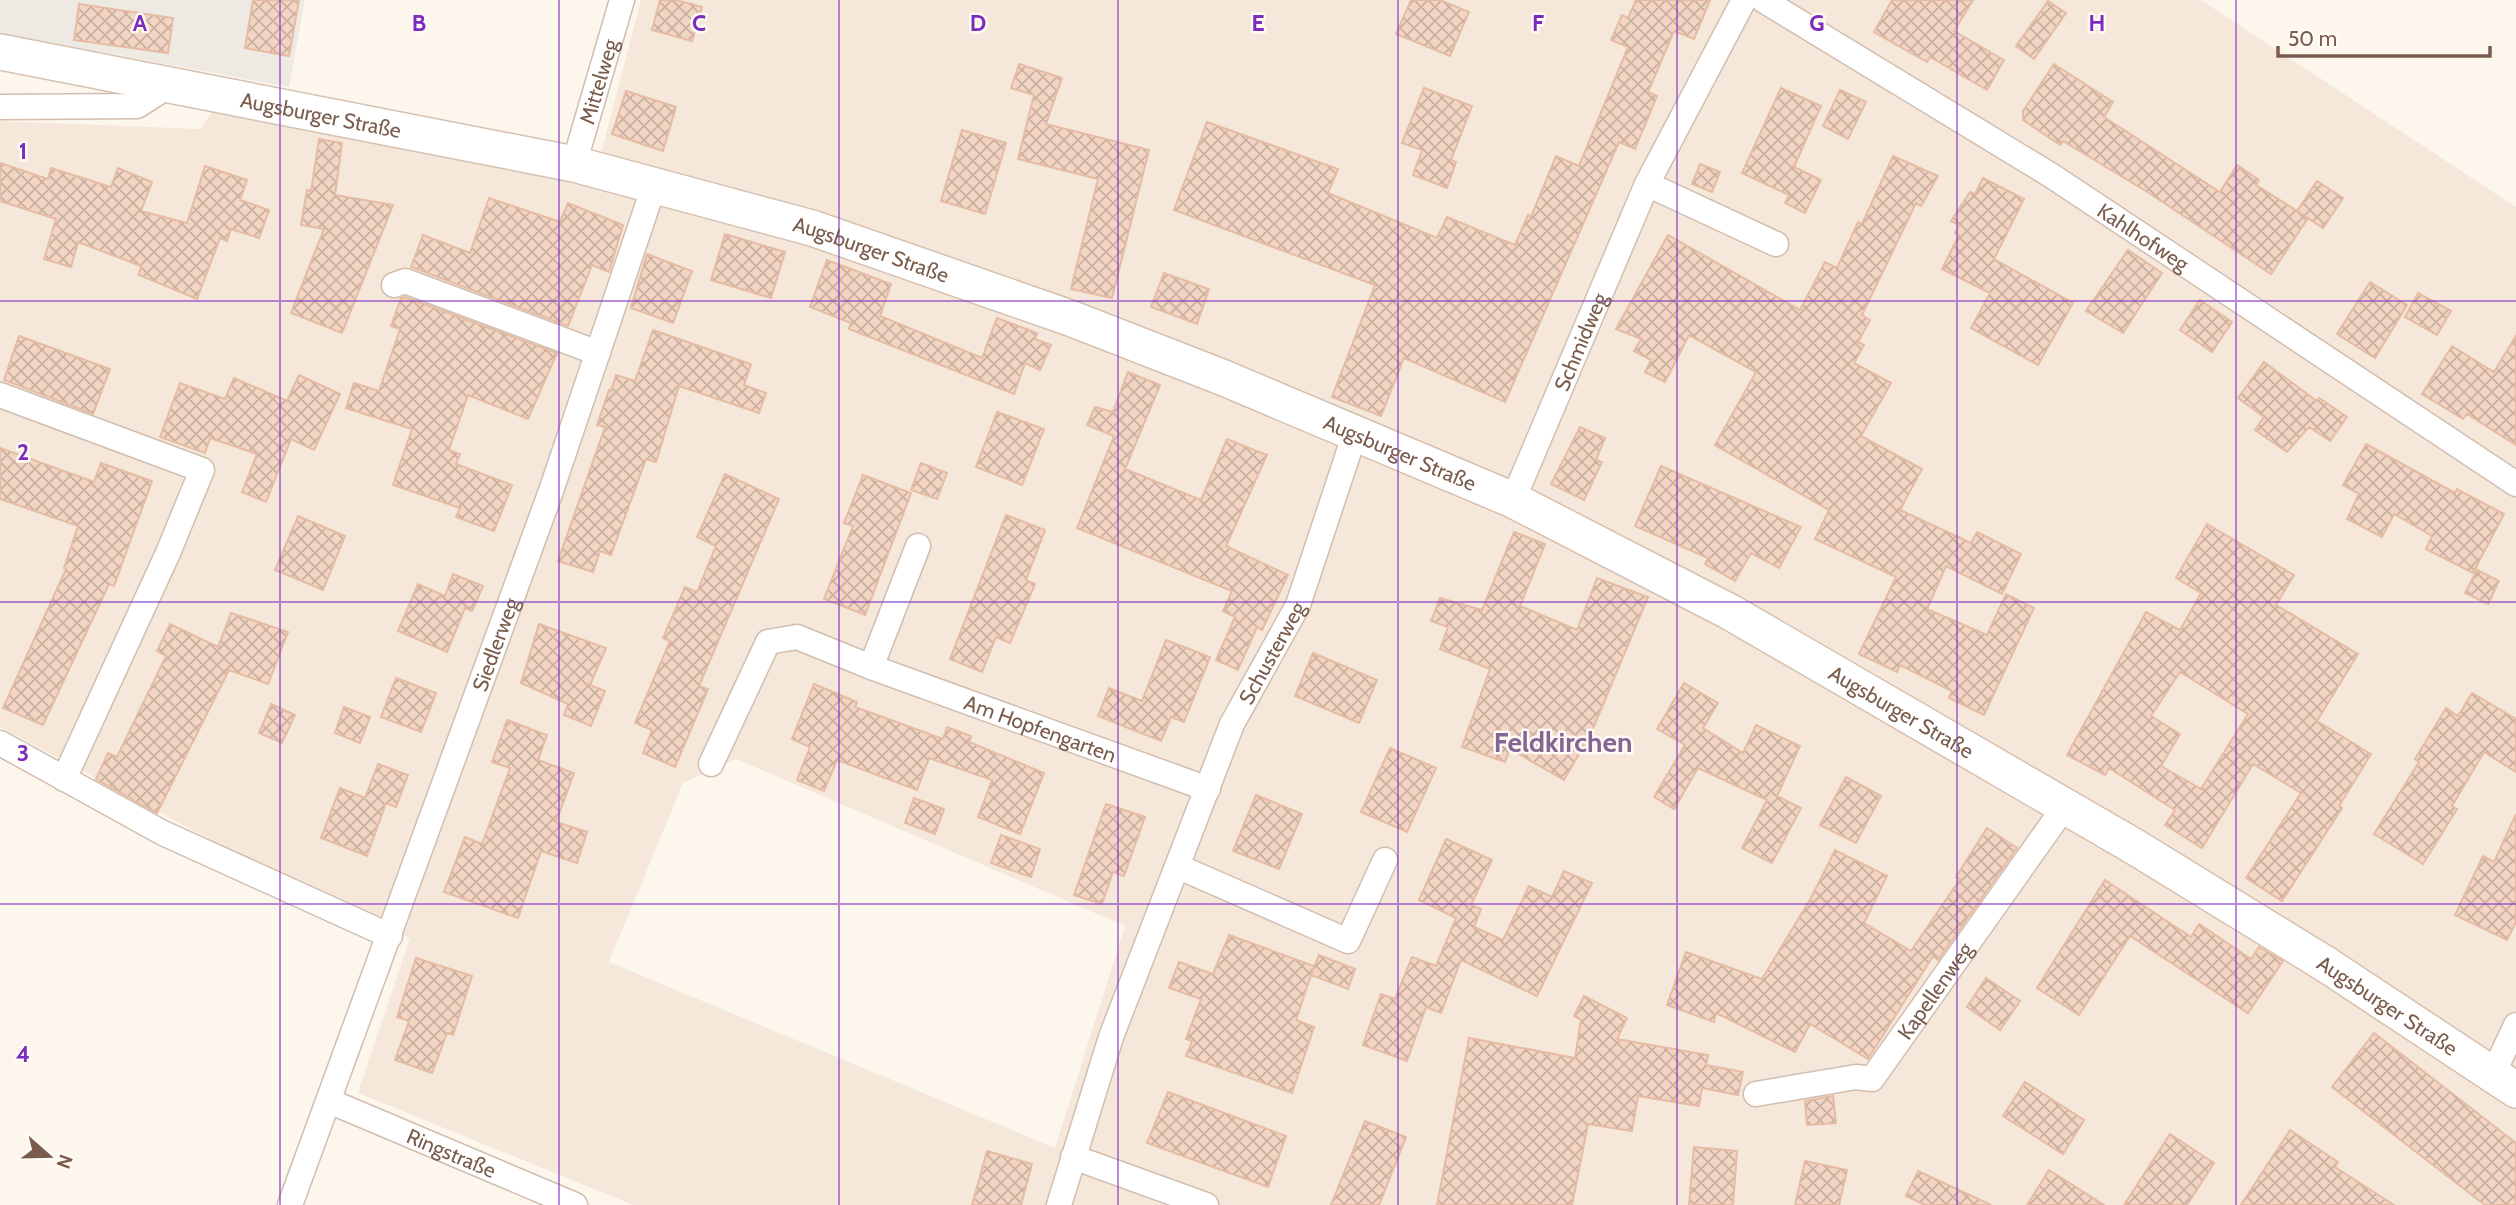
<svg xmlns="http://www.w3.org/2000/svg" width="2516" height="1205" font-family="Cabin,sans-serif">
	<defs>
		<pattern id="building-cross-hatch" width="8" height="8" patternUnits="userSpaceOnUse" patternTransform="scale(1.75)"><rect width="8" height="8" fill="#f3d5c3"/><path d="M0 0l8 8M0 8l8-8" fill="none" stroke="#cab0a1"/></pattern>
	</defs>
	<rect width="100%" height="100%" fill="#fdf6ec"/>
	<!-- residential -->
	<path fill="#f5e8da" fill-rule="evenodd" d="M 641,0 L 2201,0 L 2516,207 L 2516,1205 L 633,1205 L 358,1093 L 410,938 L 217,843 L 0,727 L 0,121 L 200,129 L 216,106 L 593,184 ZM 736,759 L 1125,926 L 1055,1148 L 609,962 L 683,783 Z"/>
	<!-- industrial -->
	<path fill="#efe9e4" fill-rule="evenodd" d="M 0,0 L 253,0 L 245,48 L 289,56 L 299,0 L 305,0 L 289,87 L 0,33 ZM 79,5 L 173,18 L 168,53 L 74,40 Z"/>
	<!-- building -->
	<path fill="url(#building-cross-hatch)" stroke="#e6bba3" stroke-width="2" fill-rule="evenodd" d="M 253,0 L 299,0 L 289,56 L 245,48 Z
		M 660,0 L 676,0 L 702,7 L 692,41 L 652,30 Z
		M 1411,0 L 1440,0 L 1469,12 L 1450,56 L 1396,34 Z
		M 1636,0 L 1710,0 L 1694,39 L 1674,31 L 1648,92 L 1657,96 L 1635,149 L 1619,142 L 1505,402 L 1404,358 L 1381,416 L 1332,397 L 1375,285 L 1174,210 L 1207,122 L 1338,169 L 1328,193 L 1437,238 L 1447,217 L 1515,245 L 1528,215 L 1531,217 L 1556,156 L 1579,166 L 1628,47 L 1611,40 L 1622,15 L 1628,18 Z
		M 1892,0 L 1973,0 L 1954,31 L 2004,60 L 1987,90 L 1930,57 L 1927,62 L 1874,32 Z
		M 2048,1 L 2066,13 L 2034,59 L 2016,46 Z
		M 79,4 L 173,18 L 168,53 L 74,40 Z
		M 1019,64 L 1062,78 L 1046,124 L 1149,150 L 1112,298 L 1071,289 L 1098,179 L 1018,159 L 1034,95 L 1011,88 Z
		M 2054,64 L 2113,102 L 2104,117 L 2220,192 L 2237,165 L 2259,180 L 2256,185 L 2308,218 L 2271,274 L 2149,193 L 2063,141 L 2060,145 L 2023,120 L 2023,111 Z
		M 1424,88 L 1472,106 L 1451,160 L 1456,162 L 1447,188 L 1413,175 L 1422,150 L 1402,143 Z
		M 1781,88 L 1821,106 L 1794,167 L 1821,180 L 1805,213 L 1785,203 L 1789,195 L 1742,173 Z
		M 1840,90 L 1866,102 L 1848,139 L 1823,126 Z
		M 626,91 L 676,107 L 663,151 L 612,134 Z
		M 962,130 L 1006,143 L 985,214 L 941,201 Z
		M 319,139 L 342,143 L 335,195 L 393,205 L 342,333 L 291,313 L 324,229 L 301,225 L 307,190 L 311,191 Z
		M 1893,156 L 1938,176 L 1921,206 L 1916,203 L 1862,315 L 1870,320 L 1858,342 L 1864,345 L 1854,363 L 1891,383 L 1861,436 L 1922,469 L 1900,510 L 1971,543 L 1977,532 L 2021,554 L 2002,594 L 1946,566 L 1927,609 L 1987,635 L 2006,594 L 2034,608 L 1984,715 L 1949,698 L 1952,691 L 1900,665 L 1897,672 L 1859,654 L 1896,577 L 1815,539 L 1829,510 L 1715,445 L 1756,372 L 1689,335 L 1665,382 L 1645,372 L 1651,360 L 1634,351 L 1641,339 L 1616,329 L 1668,235 L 1800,310 L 1825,262 L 1837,268 L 1858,222 L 1862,224 Z
		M 0,163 L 48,179 L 51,168 L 111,187 L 118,168 L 152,182 L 141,211 L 187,223 L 205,166 L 247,180 L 240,200 L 269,210 L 259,238 L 231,229 L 227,241 L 220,238 L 197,299 L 139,275 L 141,266 L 78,242 L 71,267 L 44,259 L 56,219 L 0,201 Z
		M 1700,164 L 1720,172 L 1712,192 L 1692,184 Z
		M 1983,178 L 2024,199 L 1994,259 L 2073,303 L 2038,365 L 1971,328 L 1990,293 L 1942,269 L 1959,235 L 1955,233 L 1959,225 L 1951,221 L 1970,192 L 1975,194 Z
		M 2317,181 L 2343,198 L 2323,228 L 2297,211 Z
		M 489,198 L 560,222 L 568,203 L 623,225 L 609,272 L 592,265 L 568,326 L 411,267 L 423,235 L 470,253 Z
		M 725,234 L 785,252 L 771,298 L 711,280 Z
		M 2128,250 L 2162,273 L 2123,333 L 2086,311 Z
		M 647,254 L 692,271 L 673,323 L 631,308 Z
		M 827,260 L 891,284 L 880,316 L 982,358 L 997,318 L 1037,333 L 1035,339 L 1051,345 L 1040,370 L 1025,363 L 1014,394 L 849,329 L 851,323 L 810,307 Z
		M 1164,273 L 1209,289 L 1197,324 L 1151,307 Z
		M 2370,282 L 2407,305 L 2375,358 L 2337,334 Z
		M 2418,293 L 2451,311 L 2437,335 L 2405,317 Z
		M 405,297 L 557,353 L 528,419 L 468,395 L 449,450 L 460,454 L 456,464 L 512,485 L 494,531 L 456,517 L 460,508 L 393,485 L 412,429 L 346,408 L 354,383 L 379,391 L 400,329 L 391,326 L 401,298 Z
		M 2200,300 L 2232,322 L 2212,352 L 2180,330 Z
		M 653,330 L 751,364 L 744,385 L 766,393 L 759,413 L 679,386 L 656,462 L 646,459 L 611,555 L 600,551 L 593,572 L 558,561 L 605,427 L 597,425 L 609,390 L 611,391 L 616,375 L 635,381 Z
		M 19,336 L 110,369 L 93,414 L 4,380 Z
		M 2516,336 L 2516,445 L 2467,414 L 2463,419 L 2422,394 L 2452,346 L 2494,372 Z
		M 2264,362 L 2317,401 L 2319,398 L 2347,417 L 2330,441 L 2309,427 L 2287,452 L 2255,430 L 2264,417 L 2238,398 Z
		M 1128,372 L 1160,385 L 1125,469 L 1201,500 L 1227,439 L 1267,455 L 1226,546 L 1288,575 L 1262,630 L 1257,627 L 1238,670 L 1216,660 L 1235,617 L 1223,611 L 1232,591 L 1077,528 L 1114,436 L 1087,425 L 1095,407 L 1113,412 Z
		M 299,375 L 340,394 L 314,450 L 291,439 L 266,502 L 242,492 L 257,454 L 210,438 L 205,453 L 160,437 L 180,383 L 225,399 L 234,378 L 287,401 Z
		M 997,412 L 1044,429 L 1022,485 L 976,467 Z
		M 1580,427 L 1605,438 L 1596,460 L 1602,462 L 1584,500 L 1551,484 Z
		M 2366,444 L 2455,493 L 2457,489 L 2504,514 L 2473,573 L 2426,549 L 2432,536 L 2394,514 L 2382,537 L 2347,519 L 2359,494 L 2343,485 Z
		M 0,448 L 94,482 L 101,463 L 152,481 L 114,586 L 109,584 L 43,725 L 3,708 L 66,569 L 64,568 L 78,526 L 0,499 Z
		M 921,463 L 947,473 L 937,499 L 911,490 Z
		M 1661,466 L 1801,527 L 1779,568 L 1751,553 L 1735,581 L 1705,564 L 1708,558 L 1635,526 Z
		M 725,474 L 779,499 L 699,686 L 708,689 L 675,767 L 643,753 L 652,730 L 635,723 L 670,641 L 663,638 L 685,587 L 697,592 L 716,546 L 697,537 Z
		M 863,475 L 911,493 L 865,615 L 824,599 L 853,526 L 844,523 Z
		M 1006,515 L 1045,530 L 1026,580 L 1035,584 L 1010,643 L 996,637 L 982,672 L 950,659 Z
		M 298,516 L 345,536 L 323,590 L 275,570 Z
		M 2207,524 L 2294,575 L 2276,605 L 2358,654 L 2317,721 L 2371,754 L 2339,806 L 2342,808 L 2282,901 L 2246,878 L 2301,793 L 2253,764 L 2202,848 L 2165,825 L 2175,810 L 2109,768 L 2105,775 L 2067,755 L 2146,612 L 2180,630 L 2201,593 L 2176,578 ZM 2180,672 L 2248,714 L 2201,789 L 2161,766 L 2180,734 L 2151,716 Z
		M 1514,532 L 1545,544 L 1520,606 L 1577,630 L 1597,578 L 1648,597 L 1592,731 L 1564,780 L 1510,749 L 1505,762 L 1462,747 L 1490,669 L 1440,649 L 1448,627 L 1431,621 L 1440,598 L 1482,610 Z
		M 2477,570 L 2499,581 L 2488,604 L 2465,593 Z
		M 453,574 L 483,586 L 472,611 L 465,608 L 447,652 L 398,631 L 418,584 L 445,596 Z
		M 231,613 L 288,632 L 268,684 L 229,670 L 157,813 L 96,779 L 108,753 L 117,757 L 166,656 L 157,651 L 170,624 L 218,647 Z
		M 539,624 L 606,648 L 590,685 L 605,691 L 591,726 L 564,715 L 568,704 L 521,683 Z
		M 1166,640 L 1210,657 L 1184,722 L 1171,717 L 1161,741 L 1098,716 L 1109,688 L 1142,701 Z
		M 1313,653 L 1377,680 L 1359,723 L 1295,696 Z
		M 396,678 L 436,693 L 421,732 L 381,717 Z
		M 1684,683 L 1718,703 L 1703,728 L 1743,753 L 1756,725 L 1800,746 L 1777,796 L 1801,808 L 1772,863 L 1742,848 L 1767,800 L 1698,768 L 1674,809 L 1654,797 L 1685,745 L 1657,729 Z
		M 814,684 L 857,702 L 855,707 L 943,739 L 947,727 L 971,736 L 969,742 L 1044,773 L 1020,834 L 978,817 L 992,780 L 929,758 L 917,790 L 837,760 L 824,791 L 797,780 L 810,747 L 792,739 Z
		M 2472,693 L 2516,719 L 2516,772 L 2484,752 L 2452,806 L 2457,809 L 2423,864 L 2374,834 L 2419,762 L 2415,759 L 2446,708 L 2458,716 Z
		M 271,704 L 295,715 L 282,743 L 259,733 Z
		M 344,707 L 370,717 L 360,743 L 335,733 Z
		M 507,720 L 547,735 L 538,760 L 574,773 L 556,822 L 587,832 L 577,863 L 541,851 L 518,918 L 444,892 L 465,837 L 482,844 L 510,768 L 492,762 Z
		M 1390,748 L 1436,768 L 1407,832 L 1361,812 Z
		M 378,764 L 408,775 L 396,807 L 386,803 L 367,856 L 321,838 L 340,788 L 365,798 Z
		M 1846,777 L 1881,796 L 1856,843 L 1820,825 Z
		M 1256,795 L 1302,814 L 1279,869 L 1233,851 Z
		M 914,798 L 944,809 L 935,834 L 905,823 Z
		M 1106,804 L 1145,817 L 1124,876 L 1113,872 L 1102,904 L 1074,895 Z
		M 2516,814 L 2516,922 L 2507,940 L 2455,915 L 2483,856 L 2494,862 Z
		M 1987,828 L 2017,848 L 1938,960 L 1933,956 L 1868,1059 L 1810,1024 L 1795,1052 L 1716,1013 L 1714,1022 L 1667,1005 L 1686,952 L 1762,979 L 1811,898 L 1835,850 L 1887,876 L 1864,923 L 1911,951 L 1960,879 L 1956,877 Z
		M 1001,835 L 1040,849 L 1031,877 L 991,863 Z
		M 1446,839 L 1492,860 L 1471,905 L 1481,909 L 1474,927 L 1503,940 L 1529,886 L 1552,897 L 1564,871 L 1592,883 L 1537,996 L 1461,960 L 1441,1013 L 1426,1007 L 1407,1061 L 1363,1045 L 1381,994 L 1395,999 L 1412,957 L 1436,966 L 1456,918 L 1419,900 Z
		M 2105,880 L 2191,937 L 2199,924 L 2251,959 L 2259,947 L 2283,961 L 2248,1013 L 2130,936 L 2079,1015 L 2037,988 Z
		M 1229,935 L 1314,966 L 1296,1020 L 1314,1027 L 1292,1093 L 1186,1056 L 1192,1041 L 1186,1039 L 1201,999 L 1169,988 L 1179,962 L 1213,974 Z
		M 1319,955 L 1355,969 L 1348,989 L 1311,975 Z
		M 416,958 L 472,976 L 453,1035 L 447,1033 L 432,1073 L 395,1060 L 409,1021 L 397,1017 Z
		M 1986,978 L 2020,1001 L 2000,1030 L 1967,1007 Z
		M 1584,996 L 1627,1018 L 1617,1039 L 1708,1055 L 1706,1065 L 1743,1072 L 1738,1095 L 1702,1088 L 1699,1106 L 1638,1096 L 1632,1131 L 1588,1124 L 1572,1205 L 1437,1205 L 1469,1038 L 1575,1058 L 1581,1020 L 1574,1016 Z
		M 2374,1033 L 2516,1143 L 2516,1205 L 2485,1205 L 2332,1087 Z
		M 2025,1082 L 2084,1120 L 2063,1154 L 2003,1116 Z
		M 1168,1092 L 1286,1136 L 1268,1187 L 1147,1143 Z
		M 1833,1096 L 1836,1123 L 1807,1125 L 1805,1101 Z
		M 1365,1121 L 1406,1137 L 1379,1205 L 1331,1205 Z
		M 2290,1130 L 2338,1162 L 2335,1167 L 2394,1205 L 2241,1205 Z
		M 2170,1134 L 2214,1163 L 2187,1205 L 2124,1205 Z
		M 1694,1147 L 1737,1151 L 1733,1205 L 1689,1205 Z
		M 987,1151 L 1032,1164 L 1021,1205 L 972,1205 Z
		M 1805,1161 L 1847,1170 L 1839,1205 L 1795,1205 Z
		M 2049,1170 L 2104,1205 L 2027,1205 Z
		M 1918,1171 L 1991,1205 L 1925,1205 L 1906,1196 Z"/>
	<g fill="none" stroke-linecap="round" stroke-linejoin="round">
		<defs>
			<g id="street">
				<path id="s1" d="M 1763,0 L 2052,176 L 2516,484"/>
				<path d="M 0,107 L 137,106 L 170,85"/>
				<path id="s2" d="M 574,164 L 622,0"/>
				<path d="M 1647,184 L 1776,244"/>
				<path d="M 394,285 L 405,281 L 598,353"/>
				<path d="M 0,395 L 202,470 L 168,553 L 64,779"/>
				<path id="s3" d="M 1513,500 L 1647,184 L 1744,0"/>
				<path d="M 871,667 L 918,546"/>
				<path d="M 0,743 L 163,833 L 390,936"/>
				<path id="s4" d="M 711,764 L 768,642 L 797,637 L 871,667 L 1208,789"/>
				<path d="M 1179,867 L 1348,941 L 1385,860"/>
				<path d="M 2493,1074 L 2516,1025"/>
				<path id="s5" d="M 1756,1094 L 1856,1077 L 1872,1079 L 2065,806"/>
				<path id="s6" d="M 329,1101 L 575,1205"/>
				<path d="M 1073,1157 L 1206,1205"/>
				<path id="s7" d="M 290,1205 L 551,491 L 654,186"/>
				<path id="s8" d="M 1059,1205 L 1111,1037 L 1232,724 L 1298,605 L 1355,433"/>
			</g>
			<g id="secondary">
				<path id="s9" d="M 0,52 L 574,164 L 812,228 L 1070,318 L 1224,378 L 1513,500 L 1730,612 L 2135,847 L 2327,965 L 2516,1090"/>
			</g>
		</defs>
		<!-- street casing -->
		<use href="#street" stroke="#d1beb0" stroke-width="27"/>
		<!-- secondary casing -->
		<use href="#secondary" stroke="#d6c0b0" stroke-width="38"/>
		<!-- street -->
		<use href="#street" stroke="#fff" stroke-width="24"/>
		<!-- secondary -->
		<use href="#secondary" stroke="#fff" stroke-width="35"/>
	</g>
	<!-- grid -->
	<path fill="none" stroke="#7b2cbf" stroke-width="2" stroke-opacity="0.55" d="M 280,0 L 280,1205M 559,0 L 559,1205M 839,0 L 839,1205M 1118,0 L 1118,1205M 1398,0 L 1398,1205M 1677,0 L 1677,1205M 1957,0 L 1957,1205M 2236,0 L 2236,1205M 0,301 L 2516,301M 0,602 L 2516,602M 0,904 L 2516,904"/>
	<g text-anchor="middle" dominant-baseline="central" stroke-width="5" stroke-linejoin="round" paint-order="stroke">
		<!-- street labels -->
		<g font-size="21" fill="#7a5c4d" stroke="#fffaf3">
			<text stroke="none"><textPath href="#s2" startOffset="86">Mittelweg</textPath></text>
			<text stroke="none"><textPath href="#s9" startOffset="327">Augsburger Straße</textPath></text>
			<text stroke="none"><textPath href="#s1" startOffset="448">Kahlhofweg</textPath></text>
			<text stroke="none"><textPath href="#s9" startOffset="894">Augsburger Straße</textPath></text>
			<text stroke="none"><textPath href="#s3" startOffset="172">Schmidweg</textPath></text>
			<text stroke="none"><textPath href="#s9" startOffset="1461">Augsburger Straße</textPath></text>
			<text stroke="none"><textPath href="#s7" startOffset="597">Siedlerweg</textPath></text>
			<text stroke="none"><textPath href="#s8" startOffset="593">Schusterweg</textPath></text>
			<text stroke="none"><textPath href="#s9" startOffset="2026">Augsburger Straße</textPath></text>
			<text stroke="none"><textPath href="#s4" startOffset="424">Am Hopfengarten</textPath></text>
			<text stroke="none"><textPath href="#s5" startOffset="226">Kapellenweg</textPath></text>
			<text stroke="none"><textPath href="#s9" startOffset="2594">Augsburger Straße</textPath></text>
			<text stroke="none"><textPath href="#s6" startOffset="133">Ringstraße</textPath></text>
		</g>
		<!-- district labels -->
		<g font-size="28" font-weight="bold" fill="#846695" stroke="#fffaf3">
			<text x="1563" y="742">Feldkirchen</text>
		</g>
	</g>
	<g font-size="23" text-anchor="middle" font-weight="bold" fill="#7b2cbf" stroke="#fffaf3" stroke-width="5" stroke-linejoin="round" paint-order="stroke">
		<text x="140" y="31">A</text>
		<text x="419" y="31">B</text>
		<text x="699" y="31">C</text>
		<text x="978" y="31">D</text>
		<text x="1258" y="31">E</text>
		<text x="1538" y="31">F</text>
		<text x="1817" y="31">G</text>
		<text x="2097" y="31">H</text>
		<text x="23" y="159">1</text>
		<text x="23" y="460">2</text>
		<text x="23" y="761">3</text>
		<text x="23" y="1062">4</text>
	</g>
	<!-- north arrow -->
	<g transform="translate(49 1156) rotate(110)" stroke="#fffaf3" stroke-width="5" paint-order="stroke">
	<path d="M0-5L12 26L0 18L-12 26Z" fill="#7a5c4d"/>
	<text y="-10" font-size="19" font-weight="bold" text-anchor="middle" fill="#7a5c4d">N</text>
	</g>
	<!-- scale -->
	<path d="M2278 46v10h212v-10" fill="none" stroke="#7a5c4d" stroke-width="3.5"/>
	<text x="2288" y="46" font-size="21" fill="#7a5c4d" stroke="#fffaf3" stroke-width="5" paint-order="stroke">50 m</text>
</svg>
